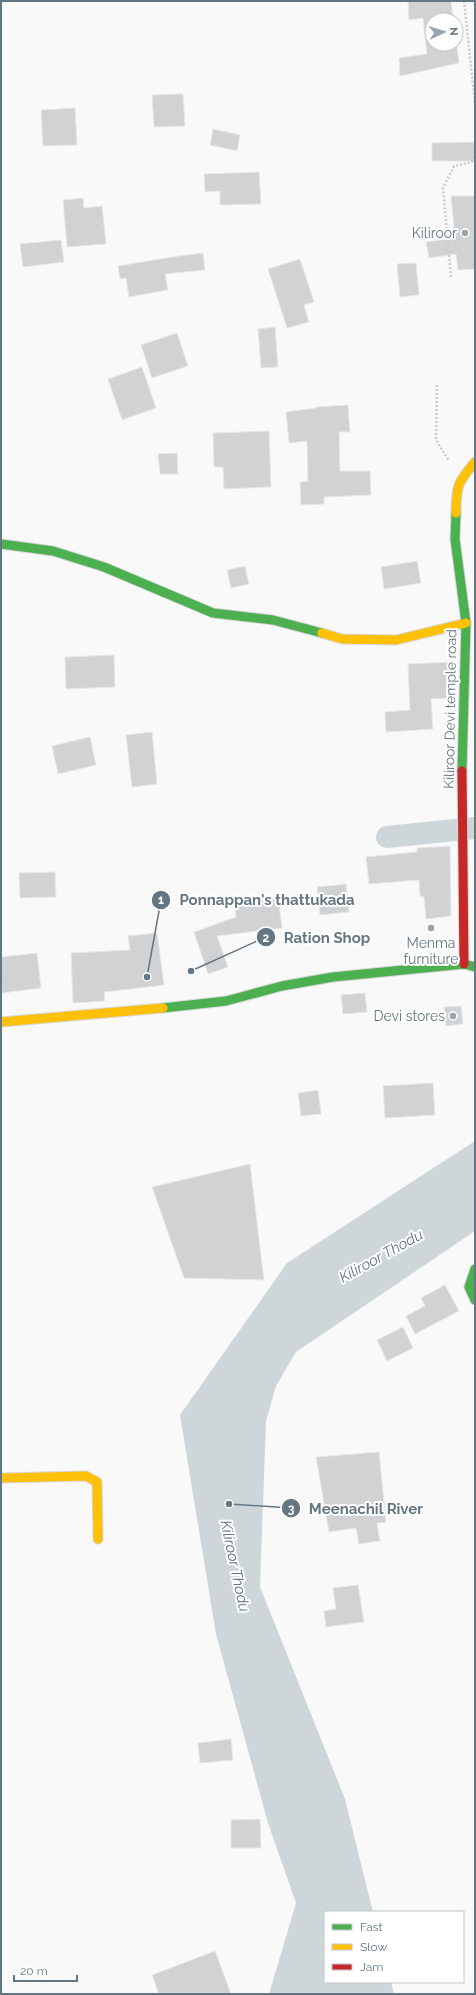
<svg xmlns="http://www.w3.org/2000/svg" width="476" height="1995" font-family="Raleway,sans-serif">
	<rect width="100%" height="100%" fill="#f9f9f9"/>
	<!-- water -->
	<path fill="#ced6d9" d="M 475,1141 L 475,1231 L 296,1352 L 276,1386 L 266,1421 L 260,1587 L 345,1799 L 373,1912 L 325,1912 L 325,1982 L 391,1982 L 394,1994 L 269,1994 L 296,1903 L 268,1823 L 216,1634 L 180,1415 L 287,1263 Z"/>
	<g fill="none" stroke-linecap="round" stroke-linejoin="round">
		<!-- canal -->
		<path stroke="#ced6d9" stroke-width="22" d="M 387,837 L 475,828"/>
	</g>
	<!-- building -->
	<path fill="#d0d2d3" stroke="#e8e8e8" d="M 408,1 L 451,1 L 453,20 L 432,20 L 432,44 L 456,44 L 456,40 L 459,63 L 400,76 L 399,58 L 427,54 L 423,18 L 409,20 Z
		M 183,94 L 185,126 L 154,127 L 152,95 Z
		M 75,108 L 77,145 L 43,146 L 41,110 Z
		M 213,129 L 240,135 L 237,151 L 210,145 Z
		M 475,142 L 475,161 L 432,161 L 432,143 Z
		M 259,172 L 261,204 L 220,205 L 220,191 L 205,192 L 204,174 Z
		M 451,196 L 475,196 L 475,269 L 458,270 L 456,254 L 429,258 L 426,242 L 455,238 Z
		M 83,198 L 84,208 L 102,206 L 106,244 L 67,247 L 63,200 Z
		M 61,240 L 64,262 L 23,267 L 20,244 Z
		M 203,253 L 205,270 L 165,274 L 168,290 L 129,297 L 126,278 L 120,279 L 118,266 L 178,256 Z
		M 300,259 L 314,302 L 304,305 L 309,322 L 287,328 L 268,269 Z
		M 416,263 L 419,295 L 400,297 L 397,264 Z
		M 275,327 L 278,367 L 261,368 L 258,329 Z
		M 177,333 L 188,366 L 152,378 L 141,345 Z
		M 142,367 L 156,408 L 122,420 L 108,379 Z
		M 348,405 L 350,432 L 339,432 L 340,471 L 370,471 L 371,495 L 324,497 L 324,504 L 301,505 L 300,482 L 308,481 L 307,441 L 289,443 L 286,412 L 316,408 L 316,407 Z
		M 269,431 L 271,487 L 224,489 L 223,467 L 214,467 L 213,433 Z
		M 177,453 L 178,474 L 160,474 L 158,454 Z
		M 417,561 L 421,583 L 384,589 L 381,567 Z
		M 245,566 L 249,584 L 231,588 L 227,570 Z
		M 114,655 L 115,687 L 66,689 L 65,657 Z
		M 452,662 L 451,698 L 431,699 L 433,729 L 386,732 L 385,712 L 410,710 L 408,664 Z
		M 152,732 L 157,784 L 132,787 L 126,735 Z
		M 90,737 L 96,765 L 58,774 L 52,746 Z
		M 450,846 L 451,916 L 426,919 L 424,897 L 420,896 L 419,880 L 369,884 L 366,857 L 417,852 L 417,848 Z
		M 55,872 L 56,897 L 20,898 L 19,873 Z
		M 346,884 L 349,912 L 320,915 L 317,887 Z
		M 278,898 L 282,928 L 217,936 L 228,967 L 208,974 L 194,932 L 236,917 L 235,903 Z
		M 157,933 L 164,985 L 104,992 L 105,1001 L 73,1003 L 71,953 L 130,950 L 128,936 Z
		M 37,953 L 41,988 L 2,993 L 1,957 Z
		M 365,993 L 367,1012 L 343,1014 L 341,995 Z
		M 461,1006 L 463,1024 L 446,1026 L 444,1007 Z
		M 433,1083 L 435,1115 L 385,1118 L 383,1086 Z
		M 318,1090 L 321,1114 L 301,1116 L 298,1093 Z
		M 250,1164 L 264,1280 L 184,1278 L 152,1187 Z
		M 445,1285 L 459,1311 L 415,1334 L 406,1316 L 425,1306 L 421,1298 Z
		M 403,1327 L 413,1348 L 387,1361 L 377,1340 Z
		M 379,1452 L 386,1522 L 377,1523 L 380,1541 L 359,1544 L 356,1528 L 329,1532 L 316,1457 Z
		M 358,1585 L 364,1622 L 326,1627 L 324,1611 L 336,1609 L 333,1588 Z
		M 231,1739 L 233,1760 L 200,1763 L 198,1743 Z
		M 260,1819 L 261,1848 L 231,1848 L 231,1820 Z
		M 215,1951 L 231,1994 L 159,1994 L 152,1975 Z"/>
	<g fill="none" stroke-linecap="round" stroke-linejoin="round">
		<defs>
			<path id="fast" d="M 456,513 L 455,539 L 466,623 L 462,771
				M 1,544 L 53,551 L 104,567 L 213,613 L 273,620 L 322,633
				M 163,1008 L 226,1001 L 282,986 L 333,977 L 464,964 L 475,967
				M 475,1269 L 469,1287 L 475,1300"/>
			<path id="slow" d="M 456,513 C 456,486 458,482 475,462
				M 322,633 L 342,639 L 396,640 L 466,623
				M 1,1022 L 163,1008
				M 1,1478 L 86,1476 L 97,1482 L 98,1539"/>
			<path id="jam" d="M 462,771 L 464,964"/>
		</defs>
		<!-- fast casing -->
		<use href="#fast" stroke="#d5d6d7" stroke-width="11"/>
		<!-- slow casing -->
		<use href="#slow" stroke="#d5d6d7" stroke-width="11"/>
		<!-- jam casing -->
		<use href="#jam" stroke="#d5d6d7" stroke-width="11"/>
		<!-- path -->
		<path stroke="#cbcccd" stroke-width="2.5" stroke-dasharray="2 2" stroke-linecap="butt" d="M 464,1 L 475,104
			M 451,277 L 443,188 L 454,166 L 472,162 L 475,148
			M 437,385 L 436,440 L 449,461"/>
		<!-- fast -->
		<use href="#fast" stroke="#4caf50" stroke-width="9"/>
		<!-- slow -->
		<use href="#slow" stroke="#ffc107" stroke-width="9"/>
		<!-- jam -->
		<use href="#jam" stroke="#c62828" stroke-width="9"/>
	</g>
	<!-- markers -->
	<g fill="#99a4ac" stroke="#fff" stroke-width="1.5">
		<circle cx="465" cy="233" r="4"/>
		<circle cx="431" cy="928" r="4"/>
		<circle cx="453" cy="1016" r="4"/>
	</g>
	<g text-anchor="middle" dominant-baseline="central" stroke-width="4" stroke-linejoin="round" paint-order="stroke">
		<!-- poi labels -->
		<g font-size="14" fill="#657683" stroke="#fff" text-anchor="end">
			<text x="457" y="233">Kiliroor</text>
			<text x="431" y="943" text-anchor="middle">Menma<tspan x="431" dy="16">furniture</tspan></text>
			<text x="445" y="1016">Devi stores</text>
		</g>
		<!-- street labels -->
		<g font-size="14" fill="#657683" stroke="#fff">
			<text transform="translate(450 709) rotate(-89)">Kiliroor Devi temple road</text>
		</g>
		<!-- water labels -->
		<g font-size="15" font-style="italic" fill="#60757c" stroke="#fff">
			<text transform="translate(381 1256) rotate(-29)">Kiliroor Thodu</text>
			<text transform="translate(235 1566) rotate(78)">Kiliroor Thodu</text>
		</g>
	</g>
	<!-- callouts -->
	<path fill="none" stroke="#657683" stroke-width="1.5" d="M147 977L161 900M191 971L266 937M229 1504L291 1508"/>
	<g fill="#657683" stroke="#fff" stroke-width="1.5">
		<circle cx="147" cy="977" r="4"/>
		<circle cx="191" cy="971" r="4"/>
		<circle cx="229" cy="1504" r="4"/>
		<circle cx="161" cy="900" r="10"/>
		<circle cx="266" cy="937" r="10"/>
		<circle cx="291" cy="1508" r="10"/>
	</g>
	<g font-size="12" text-anchor="middle" font-weight="bold" fill="#fff">
		<text x="161" y="904">1</text>
		<text x="266" y="942">2</text>
		<text x="291" y="1513">3</text>
	</g>
	<g font-size="15" text-anchor="middle" font-weight="bold" fill="#657683" stroke="#fff" stroke-width="4" stroke-linejoin="round" paint-order="stroke">
		<text x="267" y="905">Ponnappan's thattukada</text>
		<text x="327" y="943">Ration Shop</text>
		<text x="366" y="1514">Meenachil River</text>
	</g>
	<!-- border -->
	<rect width="476" height="1995" fill="none" stroke="#657683" stroke-width="4"/>
	<!-- legend -->
	<rect x="324" y="1911" width="140" height="72" fill="#ffffff" stroke="#c1c8cd"/>
	<rect x="332" y="1924" width="20" height="6" fill="#4caf50" stroke="#c1c8cd"/>
	<text x="360" y="1931" font-size="12" fill="#657683">Fast</text>
	<rect x="332" y="1944" width="20" height="6" fill="#ffc107" stroke="#c1c8cd"/>
	<text x="360" y="1951" font-size="12" fill="#657683">Slow</text>
	<rect x="332" y="1964" width="20" height="6" fill="#c62828" stroke="#c1c8cd"/>
	<text x="360" y="1971" font-size="12" fill="#657683">Jam</text>
	<!-- north arrow -->
	<g transform="translate(444 32) rotate(86)"><circle r="19" fill="#ffffff" stroke="#c1c8cd"/>
	<path d="M0-3L7 15L0 10L-7 15Z" fill="#99a4ac"/>
	<text y="-6" font-size="11" font-weight="bold" text-anchor="middle" fill="#657683">N</text>
	</g>
	<!-- scale -->
	<path d="M14 1975v6h63v-6" fill="none" stroke="#657683" stroke-width="2"/>
	<text x="20" y="1975" font-size="12" fill="#657683" stroke="#ffffff" stroke-width="3" paint-order="stroke">20 m</text>
</svg>
